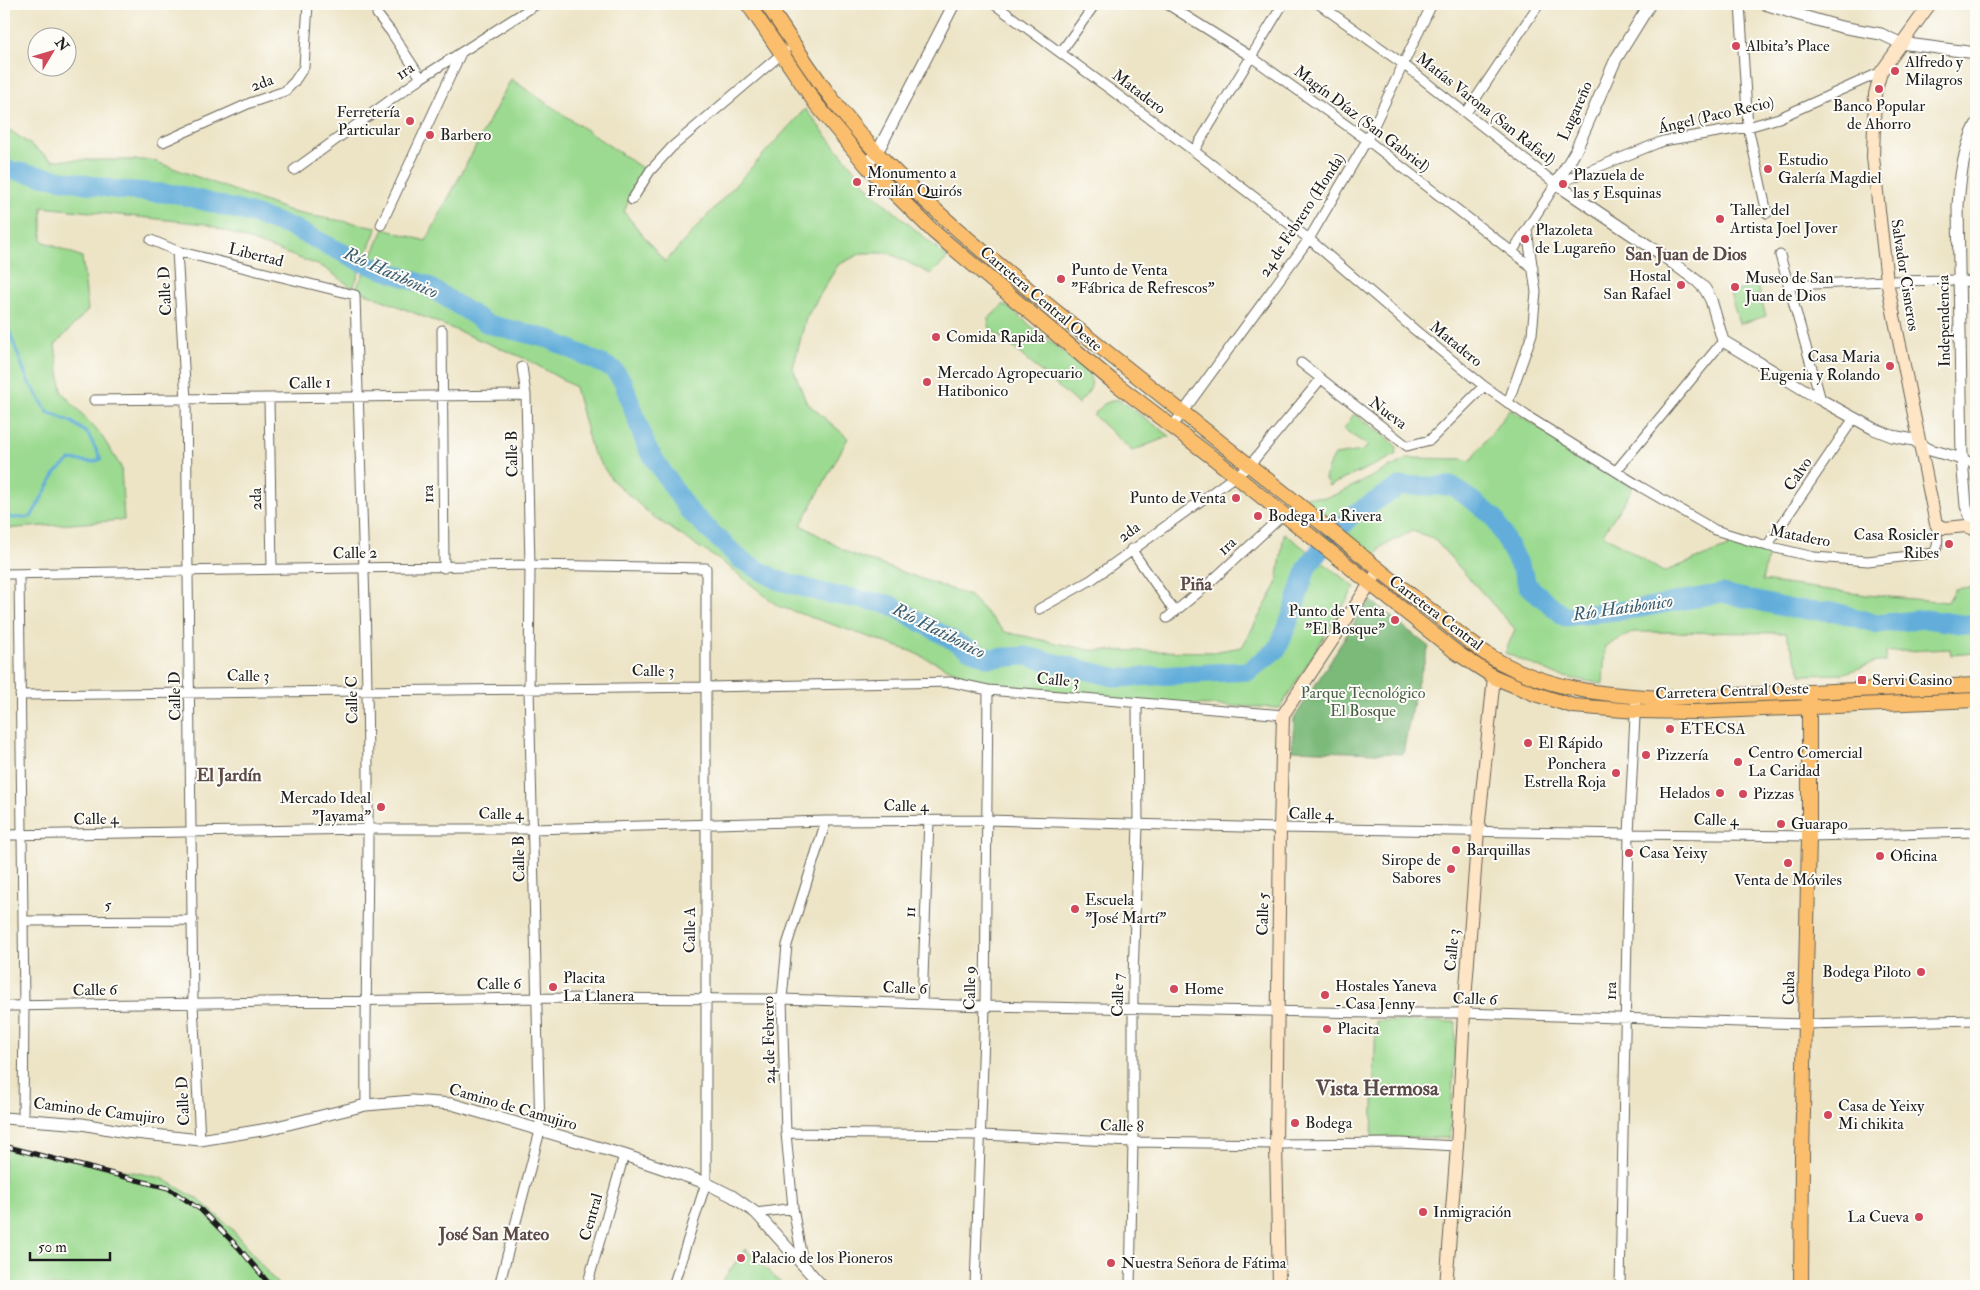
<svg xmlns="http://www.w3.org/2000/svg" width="1980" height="1290" font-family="'IM FELL Double Pica',serif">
	<rect width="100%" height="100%" fill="#fdfcf7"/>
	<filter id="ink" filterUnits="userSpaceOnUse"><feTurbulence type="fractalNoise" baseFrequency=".02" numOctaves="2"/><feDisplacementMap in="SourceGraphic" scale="10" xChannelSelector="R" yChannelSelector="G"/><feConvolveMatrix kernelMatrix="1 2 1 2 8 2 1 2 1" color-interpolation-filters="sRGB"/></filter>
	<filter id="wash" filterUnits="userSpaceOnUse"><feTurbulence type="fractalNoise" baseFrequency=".0096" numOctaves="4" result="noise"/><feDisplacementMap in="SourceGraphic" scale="20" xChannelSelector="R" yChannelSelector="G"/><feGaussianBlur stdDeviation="1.12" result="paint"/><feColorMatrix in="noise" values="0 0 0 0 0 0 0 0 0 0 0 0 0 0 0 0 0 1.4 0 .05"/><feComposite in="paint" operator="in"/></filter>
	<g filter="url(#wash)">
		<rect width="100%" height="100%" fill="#ede4c6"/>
		<!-- green -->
		<path fill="#9bda90" stroke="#5c7b56" d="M 511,79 L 642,168 L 624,212 L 665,262 L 805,109 L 874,194 L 948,258 L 931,274 L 889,253 L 862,253 L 838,265 L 806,318 L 793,368 L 806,402 L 848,438 L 801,525 L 851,554 L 970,596 L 1005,632 L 1089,650 L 1213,652 L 1242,647 L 1277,584 L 1284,533 L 1355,587 L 1280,708 L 1138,702 L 978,682 L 910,651 L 778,606 L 728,566 L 652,516 L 612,480 L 592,451 L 575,387 L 526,359 L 356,289 L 384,229 L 426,241 Z
			M 4,126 L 52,160 L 151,160 L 296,213 L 377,227 L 353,288 L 323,267 L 206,224 L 42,207 L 42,241 L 82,257 L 88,310 L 55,345 L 62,392 L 101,435 L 121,467 L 124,520 L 4,529 Z
			M 1757,285 L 1766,316 L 1739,324 L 1730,293 Z
			M 1004,304 L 1087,372 C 1097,387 1088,392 1078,404 L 989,327 L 988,319 Z
			M 1116,399 L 1124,403 L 1170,436 L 1132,451 L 1093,415 L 1104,404 Z
			M 1510,409 L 1633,488 L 1603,534 L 1663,572 L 1728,547 L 1731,539 L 1769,549 L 1762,581 L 1867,595 L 1948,602 L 1955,589 L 1976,586 L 1976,653 L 1951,655 L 1950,649 L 1886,652 L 1886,662 L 1877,662 L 1842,674 L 1802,675 L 1786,633 L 1634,632 L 1605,646 L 1603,684 L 1559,676 L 1505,653 L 1515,629 L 1433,538 L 1412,531 L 1381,547 L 1375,557 L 1306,500 L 1307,496 L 1323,498 L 1337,494 L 1409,458 L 1463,459 L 1470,461 Z
			M 1354,414 L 1387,437 L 1397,447 L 1396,455 L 1329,486 L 1325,479 L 1328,467 L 1335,455 L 1362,451 L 1368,446 L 1344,429 Z
			M 1376,1021 L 1456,1022 L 1450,1138 L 1372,1137 Z
			M 4,1145 L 162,1178 L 199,1200 L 231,1228 L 279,1286 L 4,1286 Z
			M 745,1249 L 784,1286 L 719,1286 Z"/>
		<!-- forest -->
		<path fill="#7cba7a" stroke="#4c6b4b" d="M 1369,599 L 1429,647 L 1415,691 L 1403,754 L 1292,750 L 1294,719 Z"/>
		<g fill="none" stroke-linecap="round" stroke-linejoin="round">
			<!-- stream -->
			<path stroke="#62adda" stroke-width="3" d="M 4,312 L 5,320 L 28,381 L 48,412 L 72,422 L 88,434 L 101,459 L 93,462 L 70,460 L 56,472 L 31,517 L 12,518 L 4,514"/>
			<!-- river -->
			<path stroke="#62adda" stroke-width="19" d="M 4,169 L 118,190 L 177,194 L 250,213 L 291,227 L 361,262 L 426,285 L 488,324 L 549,339 L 613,369 L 623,382 L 647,448 L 688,510 L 741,560 L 777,580 L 828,594 L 889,604 L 968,649 L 989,658 L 1026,656 L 1118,678 L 1249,671 L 1278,648 L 1292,614 L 1307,567 L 1315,556 L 1352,515 L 1400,486 L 1453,486 L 1494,517 L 1525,577 L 1527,585 L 1565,617 L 1641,608 L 1722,593 L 1792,609 L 1836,612 L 1877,624 L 1925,619 L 1976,626"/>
		</g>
	</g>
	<g filter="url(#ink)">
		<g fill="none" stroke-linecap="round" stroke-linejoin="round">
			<defs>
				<path id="minor" d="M 994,4 L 1194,151 L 1309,239 L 1415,330 L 1484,386 L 1527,416 L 1641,487 L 1715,530 L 1767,546 L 1814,557 L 1868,561 L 1934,553 C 1940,545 1937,533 1936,524
					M 1167,4 L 1250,56 L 1367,140 L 1533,268
					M 1319,4 L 1403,64 L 1556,184
					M 1740,4 L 1748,127 L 1767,213
					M 377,14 L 391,32 L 421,78
					M 1061,52 L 1095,4
					M 1466,113 L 1539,4
					M 163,142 L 250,103 L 285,91 L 294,82 L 304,67 L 308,4
					M 1194,151 L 1283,4
					M 294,170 L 421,78 L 537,4
					M 1556,184 L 1663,141 L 1748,127 L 1779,118 L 1881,72
					M 632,200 L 650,171 L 672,147 L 785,51
					M 381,225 L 461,53
					M 151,240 L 177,251 L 355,295 C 360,473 369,651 368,828 C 368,921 365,1013 366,1105
					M 177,251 L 186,400 L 193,1004 L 200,1140
					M 1512,252 L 1556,184
					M 1780,255 L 1821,400
					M 1789,285 L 1887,281 L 1959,280 L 1976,283
					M 442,330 L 444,568
					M 1301,363 L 1407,446 L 1430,440 L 1484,386
					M 269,399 L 272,569
					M 94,400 L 526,395
					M 1508,403 L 1532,334 L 1536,292 L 1527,230
					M 1172,427 L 1309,239 L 1367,140 L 1432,4
					M 1962,459 L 1976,464
					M 1616,471 L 1723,341
					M 1767,546 L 1854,418
					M 1131,549 L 1175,612
					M 4,574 L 530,565 L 706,568 L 706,1183 L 673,1286
					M 19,574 L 24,1006 L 23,1119
					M 1039,609 L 1091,580 L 1249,466 L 1320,380
					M 1167,618 L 1205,587 L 1283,515
					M 20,695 L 706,687 L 951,682 L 988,690 L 1283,715
					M 4,835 L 368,829 L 533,829 L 826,821 L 986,820 L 1280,828 L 1629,834 L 1809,836 L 1976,832
					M 23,921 L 193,920
					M 922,1004 L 929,820
					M 4,1006 L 537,998 L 782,999 L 985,1006 L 1371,1013 L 1464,1013 L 1805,1024 L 1976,1020
					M 786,1133 L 982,1135 L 1133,1142 L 1276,1144 L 1399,1143 L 1457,1146
					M 756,1213 L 793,1208
					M 803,1264 L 793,1208 L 786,1133 L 782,999 L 787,945 L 826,821
					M 499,1286 L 540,1131 L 529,688 L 530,565 L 526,395 L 522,367
					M 587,1286 L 624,1155
					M 975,1286 L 985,1006 L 988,690
					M 1130,1286 L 1133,1142 L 1133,979 L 1138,824 L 1137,703
					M 1620,1286 L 1629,834 L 1636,697"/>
				<path id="tertiary" d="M 1650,4 L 1616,59 L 1575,152 L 1556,184 L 1658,252 L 1697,281 L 1705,289 L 1711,300 L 1723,341 L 1821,400 L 1874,429 L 1892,436 L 1914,440 L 1927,449 L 1962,459
					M 1765,4 L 1796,14 L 1841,27 L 1881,34 L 1900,43 L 1976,53
					M 1976,125 C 1963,151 1960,177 1958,206 L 1962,459 L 1966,506 L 1971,518 L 1976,523
					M 867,166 L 881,145 L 954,4
					M 4,1118 L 82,1124 L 126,1132 L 200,1140 L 268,1129 L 366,1105 L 412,1101 L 452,1104 L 624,1155 L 706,1183 L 732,1196 L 756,1213 L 822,1286"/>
				<path id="secondary" d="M 1930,4 L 1881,72 L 1875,94 L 1873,157 L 1887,281 L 1936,524 L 1945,528 L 1966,526 L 1976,530
					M 1279,1286 L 1276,1144 L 1280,828 L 1283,715 L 1379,570
					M 1446,1286 L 1457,1146 L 1464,1013 L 1478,831 L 1494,677"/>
				<path id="primary" d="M 748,4 L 816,104 L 867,166 L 934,232 L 1111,380 L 1217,461 L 1457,653 L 1494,677 L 1535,694 L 1573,706 L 1636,711 L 1694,712 L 1976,700
					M 767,4 C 801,55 835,109 878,154 C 935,214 1001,267 1065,319 C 1141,380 1217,440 1293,500 C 1340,538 1386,576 1434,613 C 1455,630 1476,649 1500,662 C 1552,690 1604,695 1663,698 L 1976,685
					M 1801,1286 L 1802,1158 L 1809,836 L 1809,697"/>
			</defs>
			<!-- minor casing -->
			<use href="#minor" stroke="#656258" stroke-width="11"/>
			<!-- tertiary casing -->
			<use href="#tertiary" stroke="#656258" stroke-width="13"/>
			<!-- secondary casing -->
			<use href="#secondary" stroke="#656258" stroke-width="14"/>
			<!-- primary casing -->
			<use href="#primary" stroke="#656258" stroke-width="16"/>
			<!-- minor -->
			<use href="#minor" stroke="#fff" stroke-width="9"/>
			<!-- tertiary -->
			<use href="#tertiary" stroke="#fff" stroke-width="11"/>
			<!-- secondary -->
			<use href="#secondary" stroke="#fde5c5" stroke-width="12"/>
			<!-- primary -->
			<use href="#primary" stroke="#fabe6d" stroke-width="14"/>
			<defs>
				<path id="rail" d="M 4,1146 L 168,1188 L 201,1210 L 239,1248 L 271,1286"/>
			</defs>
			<!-- rail casing -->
			<use href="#rail" stroke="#1c1c1c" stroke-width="5"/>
			<!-- rail -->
			<use href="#rail" stroke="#fdfcf7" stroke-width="3" stroke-dasharray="9" stroke-linecap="butt"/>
		</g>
	</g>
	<!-- markers -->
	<g fill="#d1495b" stroke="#fdfcf7" stroke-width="2">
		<circle cx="1736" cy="46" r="5"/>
		<circle cx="1895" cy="71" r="5"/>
		<circle cx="1879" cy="89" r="5"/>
		<circle cx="410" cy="121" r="5"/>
		<circle cx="430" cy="135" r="5"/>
		<circle cx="1768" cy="169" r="5"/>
		<circle cx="857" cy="182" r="5"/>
		<circle cx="1563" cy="184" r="5"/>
		<circle cx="1720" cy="219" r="5"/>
		<circle cx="1525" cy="239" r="5"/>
		<circle cx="1061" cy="279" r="5"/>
		<circle cx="1681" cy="285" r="5"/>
		<circle cx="1735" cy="287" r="5"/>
		<circle cx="936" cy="337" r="5"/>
		<circle cx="1890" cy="366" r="5"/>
		<circle cx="927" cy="382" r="5"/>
		<circle cx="1236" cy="498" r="5"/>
		<circle cx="1258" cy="516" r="5"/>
		<circle cx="1949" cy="544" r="5"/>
		<circle cx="1395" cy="620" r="5"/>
		<rect x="1857" y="675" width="10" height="10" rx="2.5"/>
		<circle cx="1670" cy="729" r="5"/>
		<circle cx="1528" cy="743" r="5"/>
		<circle cx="1646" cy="755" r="5"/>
		<circle cx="1738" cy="762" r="5"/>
		<circle cx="1616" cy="773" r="5"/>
		<circle cx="1720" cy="793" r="5"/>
		<circle cx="1743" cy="794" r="5"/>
		<circle cx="381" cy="807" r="5"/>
		<circle cx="1781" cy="824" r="5"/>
		<circle cx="1456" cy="850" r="5"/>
		<circle cx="1629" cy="853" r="5"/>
		<circle cx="1880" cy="856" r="5"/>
		<circle cx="1788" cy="863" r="5"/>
		<circle cx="1451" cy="869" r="5"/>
		<circle cx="1075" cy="909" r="5"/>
		<circle cx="1921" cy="972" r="5"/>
		<circle cx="553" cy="987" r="5"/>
		<circle cx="1174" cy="989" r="5"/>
		<circle cx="1325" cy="995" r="5"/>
		<circle cx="1327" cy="1029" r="5"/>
		<circle cx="1828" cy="1115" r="5"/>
		<circle cx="1295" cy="1123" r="5"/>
		<circle cx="1423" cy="1212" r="5"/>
		<circle cx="1919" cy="1217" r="5"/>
		<circle cx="741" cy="1258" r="5"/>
		<circle cx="1111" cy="1263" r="5"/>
	</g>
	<g text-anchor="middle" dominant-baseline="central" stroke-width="4" stroke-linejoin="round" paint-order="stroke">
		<!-- poi labels -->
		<g font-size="16" fill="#1c1c1c" stroke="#fdfcf7" text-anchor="start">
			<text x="1746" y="46">Albita's Place</text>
			<text x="1905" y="62">Alfredo y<tspan x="1905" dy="18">Milagros</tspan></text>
			<text x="1879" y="106" text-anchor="middle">Banco Popular<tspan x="1879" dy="18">de Ahorro</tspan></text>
			<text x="400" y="112" text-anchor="end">Ferretería<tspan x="400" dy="18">Particular</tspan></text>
			<text x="440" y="135">Barbero</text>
			<text x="1778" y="160">Estudio<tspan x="1778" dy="18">Galería Magdiel</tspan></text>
			<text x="867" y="173">Monumento a<tspan x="867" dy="18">Froilán Quirós</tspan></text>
			<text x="1573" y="175">Plazuela de<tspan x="1573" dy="18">las 5 Esquinas</tspan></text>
			<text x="1730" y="210">Taller del<tspan x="1730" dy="18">Artista Joel Jover</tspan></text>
			<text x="1535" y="230">Plazoleta<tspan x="1535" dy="18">de Lugareño</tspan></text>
			<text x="1071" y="270">Punto de Venta<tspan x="1071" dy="18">"Fábrica de Refrescos"</tspan></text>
			<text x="1671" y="276" text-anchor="end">Hostal<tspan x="1671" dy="18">San Rafael</tspan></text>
			<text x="1745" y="278">Museo de San<tspan x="1745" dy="18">Juan de Dios</tspan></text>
			<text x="946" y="337">Comida Rapida</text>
			<text x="1880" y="357" text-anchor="end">Casa Maria<tspan x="1880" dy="18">Eugenia y Rolando</tspan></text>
			<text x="937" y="373">Mercado Agropecuario<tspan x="937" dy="18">Hatibonico</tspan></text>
			<text x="1226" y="498" text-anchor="end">Punto de Venta</text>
			<text x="1268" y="516">Bodega La Rivera</text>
			<text x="1939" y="535" text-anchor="end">Casa Rosicler<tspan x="1939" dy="18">Ribes</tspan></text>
			<text x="1385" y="611" text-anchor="end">Punto de Venta<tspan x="1385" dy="18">"El Bosque"</tspan></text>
			<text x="1872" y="680">Servi Casino</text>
			<text x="1680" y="729">ETECSA</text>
			<text x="1538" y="743">El Rápido</text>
			<text x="1748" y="753">Centro Comercial<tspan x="1748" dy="18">La Caridad</tspan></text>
			<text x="1656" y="755">Pizzería</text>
			<text x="1606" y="764" text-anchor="end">Ponchera<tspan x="1606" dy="18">Estrella Roja</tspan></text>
			<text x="1710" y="793" text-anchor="end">Helados</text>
			<text x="1753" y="794">Pizzas</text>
			<text x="371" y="798" text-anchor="end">Mercado Ideal<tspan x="371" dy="18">"Jayama"</tspan></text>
			<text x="1791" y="824">Guarapo</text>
			<text x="1466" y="850">Barquillas</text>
			<text x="1639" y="853">Casa Yeixy</text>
			<text x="1890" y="856">Oficina</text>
			<text x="1441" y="860" text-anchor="end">Sirope de<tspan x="1441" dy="18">Sabores</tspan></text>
			<text x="1788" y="880" text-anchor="middle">Venta de Móviles</text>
			<text x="1085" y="900">Escuela<tspan x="1085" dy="18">"José Martí"</tspan></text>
			<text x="1911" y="972" text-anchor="end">Bodega Piloto</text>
			<text x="563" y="978">Placita<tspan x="563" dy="18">La Llanera</tspan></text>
			<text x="1335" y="986">Hostales Yaneva<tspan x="1335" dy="18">- Casa Jenny</tspan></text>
			<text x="1184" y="989">Home</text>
			<text x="1337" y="1029">Placita</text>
			<text x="1838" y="1106">Casa de Yeixy<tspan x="1838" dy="18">Mi chikita</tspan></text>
			<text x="1305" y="1123">Bodega</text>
			<text x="1433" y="1212">Inmigración</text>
			<text x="1909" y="1217" text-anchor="end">La Cueva</text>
			<text x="751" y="1258">Palacio de los Pioneros</text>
			<text x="1121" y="1263">Nuestra Señora de Fátima</text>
		</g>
		<!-- street labels -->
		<g font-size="16" fill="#1c1c1c" stroke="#fdfcf7">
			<text transform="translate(405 71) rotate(-35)">1ra</text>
			<text transform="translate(262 83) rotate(-20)">2da</text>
			<text transform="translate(1139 92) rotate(37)">Matadero</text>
			<text transform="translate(1486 109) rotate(38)">Matías Varona (San Rafael)</text>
			<text transform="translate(1575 111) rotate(-66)">Lugareño</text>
			<text transform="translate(1716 115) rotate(-13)">Ángel (Paco Recio)</text>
			<text transform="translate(1362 119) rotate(37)">Magín Díaz (San Gabriel)</text>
			<text transform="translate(1302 215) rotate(-57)">24 de Febrero (Honda)</text>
			<text transform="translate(256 255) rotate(14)">Libertad</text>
			<text transform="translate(1905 275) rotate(81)">Salvador Cisneros</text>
			<text transform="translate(165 291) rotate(-93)">Calle D</text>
			<text transform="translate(1041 299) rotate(40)">Carretera Central Oeste</text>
			<text transform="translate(1944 321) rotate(-91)">Independencia</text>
			<text transform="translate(1456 344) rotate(39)">Matadero</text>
			<text transform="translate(310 383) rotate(-2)">Calle 1</text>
			<text transform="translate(1388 413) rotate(37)">Nueva</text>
			<text transform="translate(512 454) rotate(-91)">Calle B</text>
			<text transform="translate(1798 474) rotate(-56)">Calvo</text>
			<text transform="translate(428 494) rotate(-91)">1ra</text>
			<text transform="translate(256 499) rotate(-91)">2da</text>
			<text transform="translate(1129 532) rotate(-36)">2da</text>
			<text transform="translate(1800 536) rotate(11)">Matadero</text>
			<text transform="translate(1227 546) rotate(-43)">1ra</text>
			<text transform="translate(355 553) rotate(-1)">Calle 2</text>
			<text transform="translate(1436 613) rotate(37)">Carretera Central</text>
			<text x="653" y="671">Calle 3</text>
			<text x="248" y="676">Calle 3</text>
			<text transform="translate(1058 680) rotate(5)">Calle 3</text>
			<text transform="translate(1732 691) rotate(-2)">Carretera Central Oeste</text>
			<text transform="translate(175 696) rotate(-91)">Calle D</text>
			<text transform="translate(352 700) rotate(-91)">Calle C</text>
			<text x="906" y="806">Calle 4</text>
			<text x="501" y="814">Calle 4</text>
			<text transform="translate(1311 814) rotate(1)">Calle 4</text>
			<text transform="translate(96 819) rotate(-1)">Calle 4</text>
			<text transform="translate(1716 820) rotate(1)">Calle 4</text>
			<text transform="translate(519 859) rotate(-91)">Calle B</text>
			<text x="108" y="905">5</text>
			<text transform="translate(910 912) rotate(-88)">11</text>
			<text transform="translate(1263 914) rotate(-89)">Calle 5</text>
			<text transform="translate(690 930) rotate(-90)">Calle A</text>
			<text transform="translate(1452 950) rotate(-85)">Calle 3</text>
			<text transform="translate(499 984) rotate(-1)">Calle 6</text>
			<text transform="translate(905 988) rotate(2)">Calle 6</text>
			<text transform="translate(970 988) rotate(-90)">Calle 9</text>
			<text transform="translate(1789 988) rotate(-89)">Cuba</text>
			<text transform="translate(95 990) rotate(-1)">Calle 6</text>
			<text transform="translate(1611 991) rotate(-89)">1ra</text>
			<text transform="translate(1118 995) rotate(-89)">Calle 7</text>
			<text transform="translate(1475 999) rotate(2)">Calle 6</text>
			<text transform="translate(769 1040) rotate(-91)">24 de Febrero</text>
			<text transform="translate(183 1101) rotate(-93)">Calle D</text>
			<text transform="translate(513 1107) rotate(16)">Camino de Camujiro</text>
			<text transform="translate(99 1111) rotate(7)">Camino de Camujiro</text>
			<text transform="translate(1122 1126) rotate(2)">Calle 8</text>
			<text transform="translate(591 1217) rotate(-74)">Central</text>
		</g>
		<!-- park labels -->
		<g font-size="16" fill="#485e45" stroke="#fdfcf7">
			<text x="1363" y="693">Parque Tecnológico<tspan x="1363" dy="18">El Bosque</tspan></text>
		</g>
		<!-- neighbourhood labels -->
		<g font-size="18" font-weight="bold" fill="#5c4a48" stroke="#fdfcf7">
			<text x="1686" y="254">San Juan de Dios</text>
			<text x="1196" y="584">Piña</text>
			<text x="229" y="775">El Jardín</text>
			<text x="494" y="1234">José San Mateo</text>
		</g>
		<!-- water labels -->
		<g font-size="18" font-style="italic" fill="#3c5d71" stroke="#fdfcf7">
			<text transform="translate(391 273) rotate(24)">Río Hatibonico</text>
			<text transform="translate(1623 608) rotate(-8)">Río Hatibonico</text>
			<text transform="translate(939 631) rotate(27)">Río Hatibonico</text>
		</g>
		<!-- district labels -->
		<g font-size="21" font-weight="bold" fill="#5c4a48" stroke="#fdfcf7">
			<text x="1377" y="1088">Vista Hermosa</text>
		</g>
	</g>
	<!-- margin -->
	<rect width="1980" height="1290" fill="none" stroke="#fdfcf7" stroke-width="20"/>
	<!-- north arrow -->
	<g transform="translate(52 52) rotate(52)"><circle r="24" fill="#fdfcf7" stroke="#a3a29f"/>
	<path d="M0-4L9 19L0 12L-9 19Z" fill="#d1495b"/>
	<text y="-8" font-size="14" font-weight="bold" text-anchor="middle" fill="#1c1c1c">N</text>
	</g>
	<!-- scale -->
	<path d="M30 1252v8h80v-8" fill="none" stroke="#1c1c1c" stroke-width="2.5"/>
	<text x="38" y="1252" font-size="15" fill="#1c1c1c" stroke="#fdfcf7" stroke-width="4" paint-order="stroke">50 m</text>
</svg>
